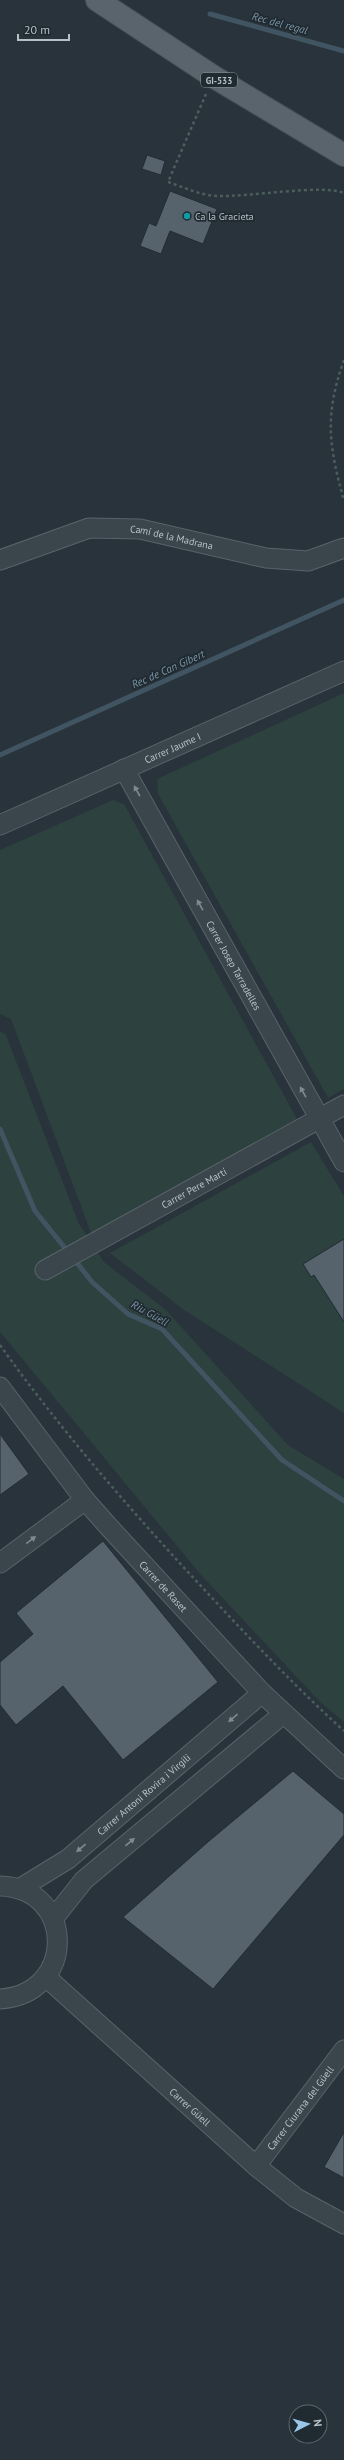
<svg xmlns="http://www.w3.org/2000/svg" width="344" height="2460" font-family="'PT Sans',sans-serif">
	<rect width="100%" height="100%" fill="#28333b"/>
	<!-- green -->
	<path fill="#2d413e" d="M 344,693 L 344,1089 L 328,1098 L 158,794 L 157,779 Z
		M 113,800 L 124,804 L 297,1119 L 91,1233 L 11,1019 L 0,1014 L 0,850 Z
		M 0,1031 L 6,1035 L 79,1224 L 104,1262 L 166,1310 L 288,1445 L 344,1479 L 344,1722 L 320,1702 L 201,1575 L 0,1332 Z
		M 311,1142 L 344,1196 L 344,1413 L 184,1310 L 110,1253 Z"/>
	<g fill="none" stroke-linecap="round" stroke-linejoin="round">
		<!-- stream -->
		<path stroke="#405462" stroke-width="5" d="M 210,14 L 344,51
			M 0,755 L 344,600
			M 0,1129 L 35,1211 L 69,1253
			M 74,1259 L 92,1282 L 128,1314 L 162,1329 L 282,1460 L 344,1501"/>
	</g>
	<!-- building -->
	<path fill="#56626c" stroke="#222c33" d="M 147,155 L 165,161 L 161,175 L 142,169 Z
		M 170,191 L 217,209 L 203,244 L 170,231 L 161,254 L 140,246 L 149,223 L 156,226 Z
		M 344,1239 L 344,1322 L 314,1275 L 311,1277 L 303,1264 Z
		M 0,1434 L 29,1474 L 0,1495 Z
		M 103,1541 L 218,1682 L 123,1760 L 63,1686 L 16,1725 L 0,1705 L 0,1662 L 33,1634 L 16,1613 Z
		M 293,1771 L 344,1814 L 344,1835 L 213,1989 L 123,1917 L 209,1841 Z
		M 344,2132 L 344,2178 L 324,2167 Z"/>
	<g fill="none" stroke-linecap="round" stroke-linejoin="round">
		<defs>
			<g id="minor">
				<path id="s1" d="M 0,560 L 89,528 L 140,529 L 266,558 L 308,561 L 344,548"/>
				<path id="s2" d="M 124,769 L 344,1162"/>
				<path id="s3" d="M 0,825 L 344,671"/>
				<path id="s4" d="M 45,1270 L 344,1105"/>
				<path id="s5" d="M 0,1387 L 85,1500 L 108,1526 L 262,1693 L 344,1769"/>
				<path d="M 0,1563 L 85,1500"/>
				<path d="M 0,1886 C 76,1888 77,1994 0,1999"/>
				<path id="s6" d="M 19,1889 L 68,1859 L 262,1693"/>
				<path d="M 53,1919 L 84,1880 L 283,1714"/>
				<path id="s7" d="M 46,1977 L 256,2166 L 296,2198 L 344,2224"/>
				<path id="s8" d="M 256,2166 L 344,2050"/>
			</g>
			<path id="major" d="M 97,0 L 214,77 L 344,155"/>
		</defs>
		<!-- minor casing -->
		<use href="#minor" stroke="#59636a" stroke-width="21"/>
		<!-- major casing -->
		<use href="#major" stroke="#444e55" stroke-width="24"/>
		<!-- path -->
		<path stroke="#4b5e5c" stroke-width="2.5" stroke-dasharray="3 3" stroke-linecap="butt" d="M 206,94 L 168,182 C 183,187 202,196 218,196 C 248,197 323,184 344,193
			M 344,360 C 324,416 329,446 344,501
			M 0,1345 C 57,1425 121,1499 187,1571 C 238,1626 289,1681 344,1731"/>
		<!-- minor -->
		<use href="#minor" stroke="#3b454c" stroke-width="19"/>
		<!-- major -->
		<use href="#major" stroke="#59646c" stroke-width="22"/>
	</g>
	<!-- one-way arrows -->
	<defs><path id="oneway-solid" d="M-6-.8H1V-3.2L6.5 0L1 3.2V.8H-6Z"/></defs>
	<g fill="#7f8990">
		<use href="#oneway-solid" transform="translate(137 791) rotate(-119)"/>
		<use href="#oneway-solid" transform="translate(200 905) rotate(-119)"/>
		<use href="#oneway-solid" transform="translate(303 1092) rotate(-119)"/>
		<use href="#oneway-solid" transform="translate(31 1540) rotate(-37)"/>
		<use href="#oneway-solid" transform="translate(233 1718) rotate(140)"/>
		<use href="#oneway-solid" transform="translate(130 1842) rotate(-40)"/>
		<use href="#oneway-solid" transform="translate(81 1848) rotate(140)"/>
	</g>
	<!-- markers -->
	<circle fill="#0f9aa8" stroke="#202a31" stroke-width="1.5" cx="187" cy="216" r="4"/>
	<g text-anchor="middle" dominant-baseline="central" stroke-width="3.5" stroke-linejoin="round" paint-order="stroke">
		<!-- shield labels -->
		<rect fill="#202a31" stroke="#8a939a" stroke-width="1" x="201" y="73" width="36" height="14" rx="3"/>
		<g font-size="9" font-weight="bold" fill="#b7c0c7">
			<text x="219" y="80">GI-533</text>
		</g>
		<!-- poi labels -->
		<g font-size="10" fill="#b7c0c7" stroke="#202a31" text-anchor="start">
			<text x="195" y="216">Ca la Gracieta</text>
		</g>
		<!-- street labels -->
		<g font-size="10" fill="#b7c0c7" stroke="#202a31">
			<text stroke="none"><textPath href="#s1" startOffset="178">Camí de la Madrana</textPath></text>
			<text stroke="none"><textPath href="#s3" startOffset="189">Carrer Jaume I</textPath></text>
			<text stroke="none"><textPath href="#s2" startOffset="225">Carrer Josep Tarradelles</textPath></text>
			<text stroke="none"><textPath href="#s4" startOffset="170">Carrer Pere Martí</textPath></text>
			<text stroke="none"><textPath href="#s5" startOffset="258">Carrer de Raset</textPath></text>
			<text stroke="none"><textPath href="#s6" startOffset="157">Carrer Antoni Rovira i Virgili</textPath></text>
			<text stroke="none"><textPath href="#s7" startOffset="194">Carrer Güell</textPath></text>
			<text stroke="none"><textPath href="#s8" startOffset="73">Carrer Ciurana del Güell</textPath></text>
		</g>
		<!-- water labels -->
		<g font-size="11" font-style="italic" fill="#7c95a6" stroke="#202a31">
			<text transform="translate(280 23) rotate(15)">Rec del regal</text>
			<text transform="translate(168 669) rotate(-24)">Rec de Can Gibert</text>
			<text transform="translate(150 1313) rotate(29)">Riu Güell</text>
		</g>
	</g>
	<!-- north arrow -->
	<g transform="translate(308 2424) rotate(84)"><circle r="19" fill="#202a31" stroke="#5c666d"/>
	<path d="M0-3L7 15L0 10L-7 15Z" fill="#99c5eb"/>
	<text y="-6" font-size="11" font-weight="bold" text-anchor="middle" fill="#b7c0c7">N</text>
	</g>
	<!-- scale -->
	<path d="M18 34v6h51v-6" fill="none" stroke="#b7c0c7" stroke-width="2"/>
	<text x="24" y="34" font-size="12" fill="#b7c0c7" stroke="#202a31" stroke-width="3" paint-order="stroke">20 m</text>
</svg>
